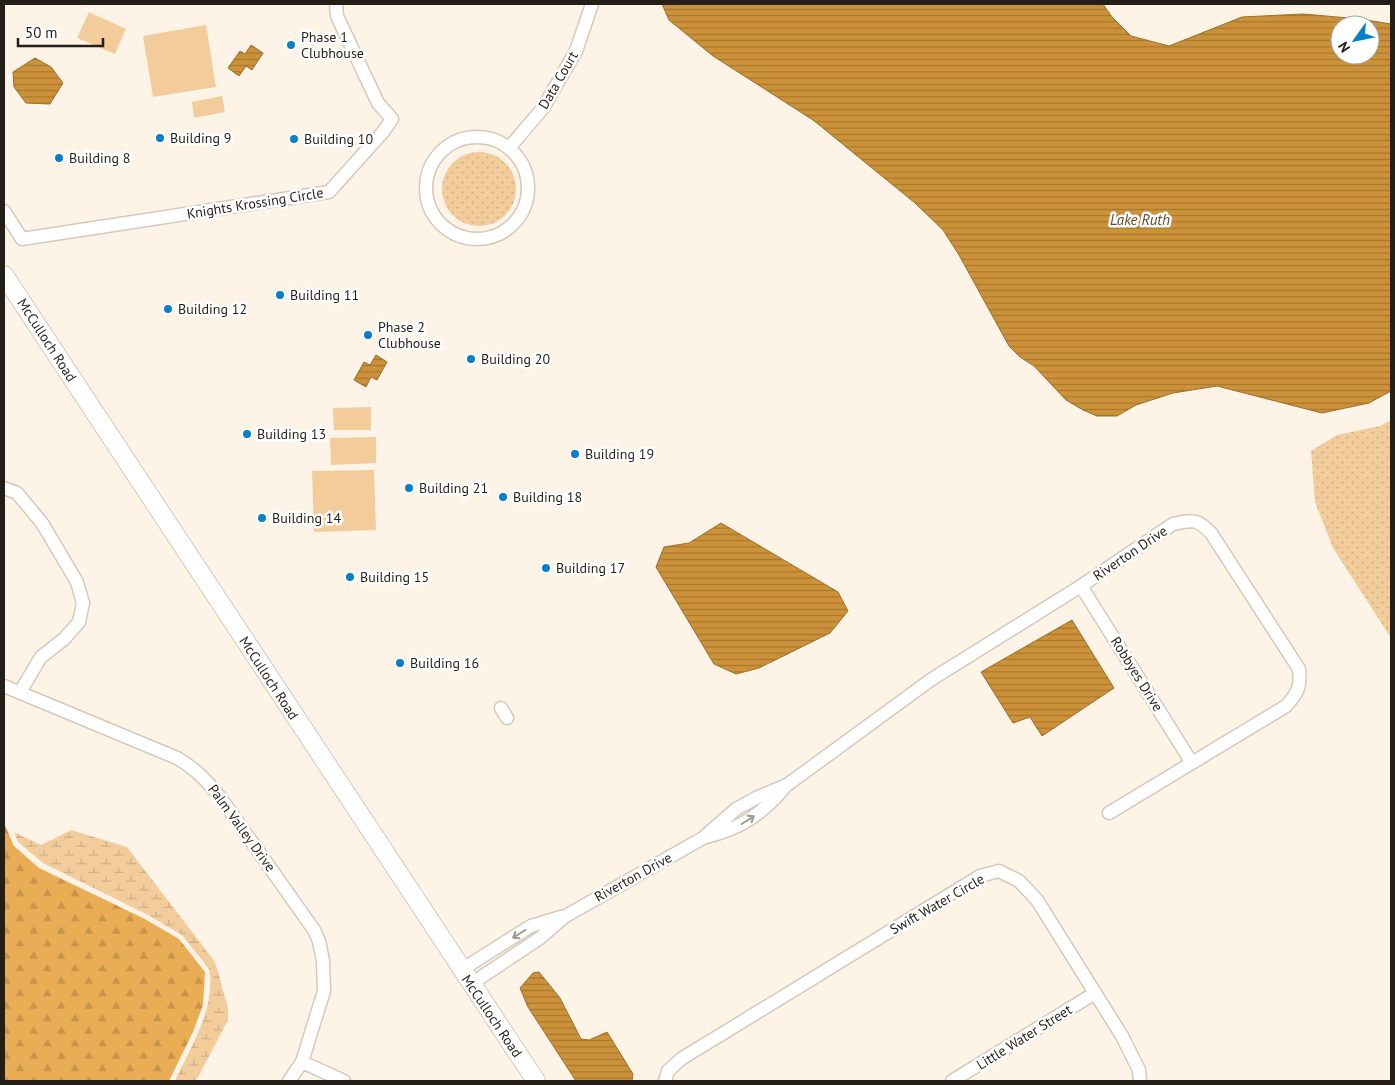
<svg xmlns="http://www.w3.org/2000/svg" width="1395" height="1085" font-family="'PT Sans',sans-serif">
	<defs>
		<pattern id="grass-dots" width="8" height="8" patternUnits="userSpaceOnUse" patternTransform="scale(1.25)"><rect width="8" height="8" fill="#f2cc9b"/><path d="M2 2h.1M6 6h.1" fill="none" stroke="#cfaf85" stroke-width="1.8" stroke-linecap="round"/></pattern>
		<pattern id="forest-firs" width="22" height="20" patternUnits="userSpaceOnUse" patternTransform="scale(1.25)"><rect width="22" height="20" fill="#e9ad56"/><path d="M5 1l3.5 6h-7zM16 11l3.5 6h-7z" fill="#c8944a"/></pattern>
		<pattern id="wetland-marsh" width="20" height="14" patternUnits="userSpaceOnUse" patternTransform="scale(1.25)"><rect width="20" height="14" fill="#f2cc9b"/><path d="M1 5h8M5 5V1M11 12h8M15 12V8" fill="none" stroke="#cfaf85"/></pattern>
		<pattern id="water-rules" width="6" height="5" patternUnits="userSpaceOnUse" patternTransform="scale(1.25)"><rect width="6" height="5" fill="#cd9239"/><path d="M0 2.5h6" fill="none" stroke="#a6772f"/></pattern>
	</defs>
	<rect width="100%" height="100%" fill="#fdf3e7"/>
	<!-- grass -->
	<path fill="url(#grass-dots)" d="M442 189a37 37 0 1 1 74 0a37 37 0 1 1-74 0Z
		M 1391,420 L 1391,638 L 1333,548 L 1315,502 L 1311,451 L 1337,435 L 1380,426 Z"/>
	<!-- forest -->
	<path fill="url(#forest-firs)" d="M 4,823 L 14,846 L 39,868 L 143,918 L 179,939 L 205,972 L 203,1005 L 193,1032 L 169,1081 L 4,1081 Z"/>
	<!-- wetland -->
	<path fill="url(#wetland-marsh)" d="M 71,830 L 127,847 L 215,962 L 228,1008 L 228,1020 L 196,1081 L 175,1081 C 190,1049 217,1005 209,969 L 182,935 L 146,914 L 43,863 L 18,842 L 14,832 L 41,845 Z"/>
	<!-- park -->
	<path fill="#f2cc9b" d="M 89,12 L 126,29 L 115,54 L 77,38 Z
		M 206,25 L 216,87 L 153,97 L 143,36 Z
		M 222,96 L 225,112 L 194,118 L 192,102 Z
		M 371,407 L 371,430 L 334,430 L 333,408 Z
		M 376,437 L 376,463 L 331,465 L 330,438 Z
		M 374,470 L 376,530 L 314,532 L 312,471 Z"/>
	<!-- water -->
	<path fill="url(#water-rules)" stroke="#9a6f2f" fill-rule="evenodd" d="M 662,4 L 1103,4 L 1112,17 L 1131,36 L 1169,46 L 1242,17 L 1303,14 L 1360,19 L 1391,24 L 1391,391 L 1369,403 L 1322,413 L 1217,386 L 1173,393 L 1136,405 L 1117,416 L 1097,416 L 1083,410 L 1066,400 L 1034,366 L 1020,357 L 1009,346 L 959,255 L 943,230 L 915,203 L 813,120 L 713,56 L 669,20 ZM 1340,25 L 1370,25 L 1370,55 L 1340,55 Z
		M 251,45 L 263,53 L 252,70 L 246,66 L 239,76 L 228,68 L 240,51 L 245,54 Z
		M 35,58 L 51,67 L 63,83 L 50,104 L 26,103 L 14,87 L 13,72 Z
		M 376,355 L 387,362 L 377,380 L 371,377 L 366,387 L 354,380 L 364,362 L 370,365 Z
		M 721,523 L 838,592 L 848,611 L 830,633 L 759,668 L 736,674 L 714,664 L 656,567 L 664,547 L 689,543 Z
		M 1072,620 L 1114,688 L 1042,736 L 1030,717 L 1013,723 L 981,672 Z
		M 539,972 L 560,998 L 581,1039 L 589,1040 L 607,1032 L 633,1074 L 632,1081 L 576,1081 L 528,1007 L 520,988 L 533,973 Z"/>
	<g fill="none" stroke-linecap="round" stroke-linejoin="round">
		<defs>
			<path id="street" d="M426 188a51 51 0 1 1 102 0a51 51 0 1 1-102 0Z
				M 509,148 L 543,108 L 576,51 L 592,4
				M 4,211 L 22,239 L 329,192 L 383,132 L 392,119 L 378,103 L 337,16 L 336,4
				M 4,488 L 17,493 L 42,523 L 77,582 L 83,603 L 79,622 L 64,639 L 41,657 L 20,692
				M 1081,586 L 1192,763
				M 4,686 L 177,758 C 196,769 206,780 220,797 L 314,930 L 319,941 L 323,961 L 324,991 L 302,1062 L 289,1081
				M 501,708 L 507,718
				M 706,837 C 741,828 760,816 784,788
				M 461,970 L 531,926 L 561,917
				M 471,984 L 540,938 L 564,917 L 703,838 L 736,809 L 758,797 L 787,785 L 932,679 L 1081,586 L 1173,524 C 1192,520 1197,518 1211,533 L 1299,669 C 1301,686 1298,693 1286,706 L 1109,813
				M 302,1062 L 344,1081
				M 665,1081 L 668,1071 L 681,1059 L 980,876 L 999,871 L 1019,881 L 1037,900 L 1122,1036 L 1139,1070 L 1140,1081
				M 952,1081 L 1095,993"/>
			<path id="secondary" d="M 4,275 L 536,1081"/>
		</defs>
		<!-- street casing -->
		<use href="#street" stroke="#d5c9ba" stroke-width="15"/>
		<!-- secondary casing -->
		<use href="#secondary" stroke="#d5c9ba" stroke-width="20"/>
		<!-- street -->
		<use href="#street" stroke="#fff" stroke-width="12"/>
		<!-- secondary -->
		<use href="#secondary" stroke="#fff" stroke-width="18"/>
	</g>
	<!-- one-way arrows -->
	<defs><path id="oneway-shaft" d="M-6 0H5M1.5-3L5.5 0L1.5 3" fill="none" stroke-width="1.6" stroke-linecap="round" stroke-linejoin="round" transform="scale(1.25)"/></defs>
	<g stroke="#9c9a97">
		<use href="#oneway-shaft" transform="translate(748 820) rotate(-32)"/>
		<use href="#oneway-shaft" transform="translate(519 934) rotate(148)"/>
	</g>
	<!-- markers -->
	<g fill="#0780c9" stroke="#fff" stroke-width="2">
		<circle cx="291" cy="45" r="5"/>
		<circle cx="160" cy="138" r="5"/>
		<circle cx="294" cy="139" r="5"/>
		<circle cx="59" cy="158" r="5"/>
		<circle cx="280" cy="295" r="5"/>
		<circle cx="168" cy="309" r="5"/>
		<circle cx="368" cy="335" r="5"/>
		<circle cx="471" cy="359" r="5"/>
		<circle cx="247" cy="434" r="5"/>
		<circle cx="575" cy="454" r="5"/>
		<circle cx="409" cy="488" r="5"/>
		<circle cx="503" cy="497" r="5"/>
		<circle cx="262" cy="518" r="5"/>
		<circle cx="546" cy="568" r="5"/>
		<circle cx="350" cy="577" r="5"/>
		<circle cx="400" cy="663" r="5"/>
	</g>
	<g text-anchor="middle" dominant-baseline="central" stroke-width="5" stroke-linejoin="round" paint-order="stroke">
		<!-- poi labels -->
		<g font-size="14" fill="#231e18" stroke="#fff" text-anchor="start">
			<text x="301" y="37">Phase 1<tspan x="301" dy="16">Clubhouse</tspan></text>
			<text x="170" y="138">Building 9</text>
			<text x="304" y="139">Building 10</text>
			<text x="69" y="158">Building 8</text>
			<text x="290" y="295">Building 11</text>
			<text x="178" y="309">Building 12</text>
			<text x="378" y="327">Phase 2<tspan x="378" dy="16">Clubhouse</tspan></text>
			<text x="481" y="359">Building 20</text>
			<text x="257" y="434">Building 13</text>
			<text x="585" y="454">Building 19</text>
			<text x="419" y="488">Building 21</text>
			<text x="513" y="497">Building 18</text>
			<text x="272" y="518">Building 14</text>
			<text x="556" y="568">Building 17</text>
			<text x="360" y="577">Building 15</text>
			<text x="410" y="663">Building 16</text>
		</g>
		<!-- street labels -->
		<g font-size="14" fill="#231e18" stroke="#fff">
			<text transform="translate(558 80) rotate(-60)">Data Court</text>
			<text transform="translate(255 203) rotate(-9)">Knights Krossing Circle</text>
			<text transform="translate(47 340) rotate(57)">McCulloch Road</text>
			<text transform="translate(1130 553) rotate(-34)">Riverton Drive</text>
			<text transform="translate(1137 674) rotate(58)">Robbyes Drive</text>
			<text transform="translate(269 678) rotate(57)">McCulloch Road</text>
			<text transform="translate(242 828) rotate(54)">Palm Valley Drive</text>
			<text transform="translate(633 877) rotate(-29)">Riverton Drive</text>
			<text transform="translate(937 904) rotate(-30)">Swift Water Circle</text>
			<text transform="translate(492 1016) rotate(56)">McCulloch Road</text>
			<text transform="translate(1024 1037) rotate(-32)">Little Water Street</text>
		</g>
		<!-- water labels -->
		<g font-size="15" font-style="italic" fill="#654b27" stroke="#fff">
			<text x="1140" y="219">Lake Ruth</text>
		</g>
	</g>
	<!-- border -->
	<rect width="1395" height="1085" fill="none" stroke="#231e18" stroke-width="10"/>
	<!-- north arrow -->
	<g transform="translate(1355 40) rotate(237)"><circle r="24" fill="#ffffff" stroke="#a7a5a3"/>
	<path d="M0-4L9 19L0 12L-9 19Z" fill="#0780c9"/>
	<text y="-8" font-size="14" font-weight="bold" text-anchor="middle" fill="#231e18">N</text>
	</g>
	<!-- scale -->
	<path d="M18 38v8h85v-8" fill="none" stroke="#231e18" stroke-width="2.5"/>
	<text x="25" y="38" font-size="15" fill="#231e18" stroke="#ffffff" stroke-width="4" paint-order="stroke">50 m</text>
</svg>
